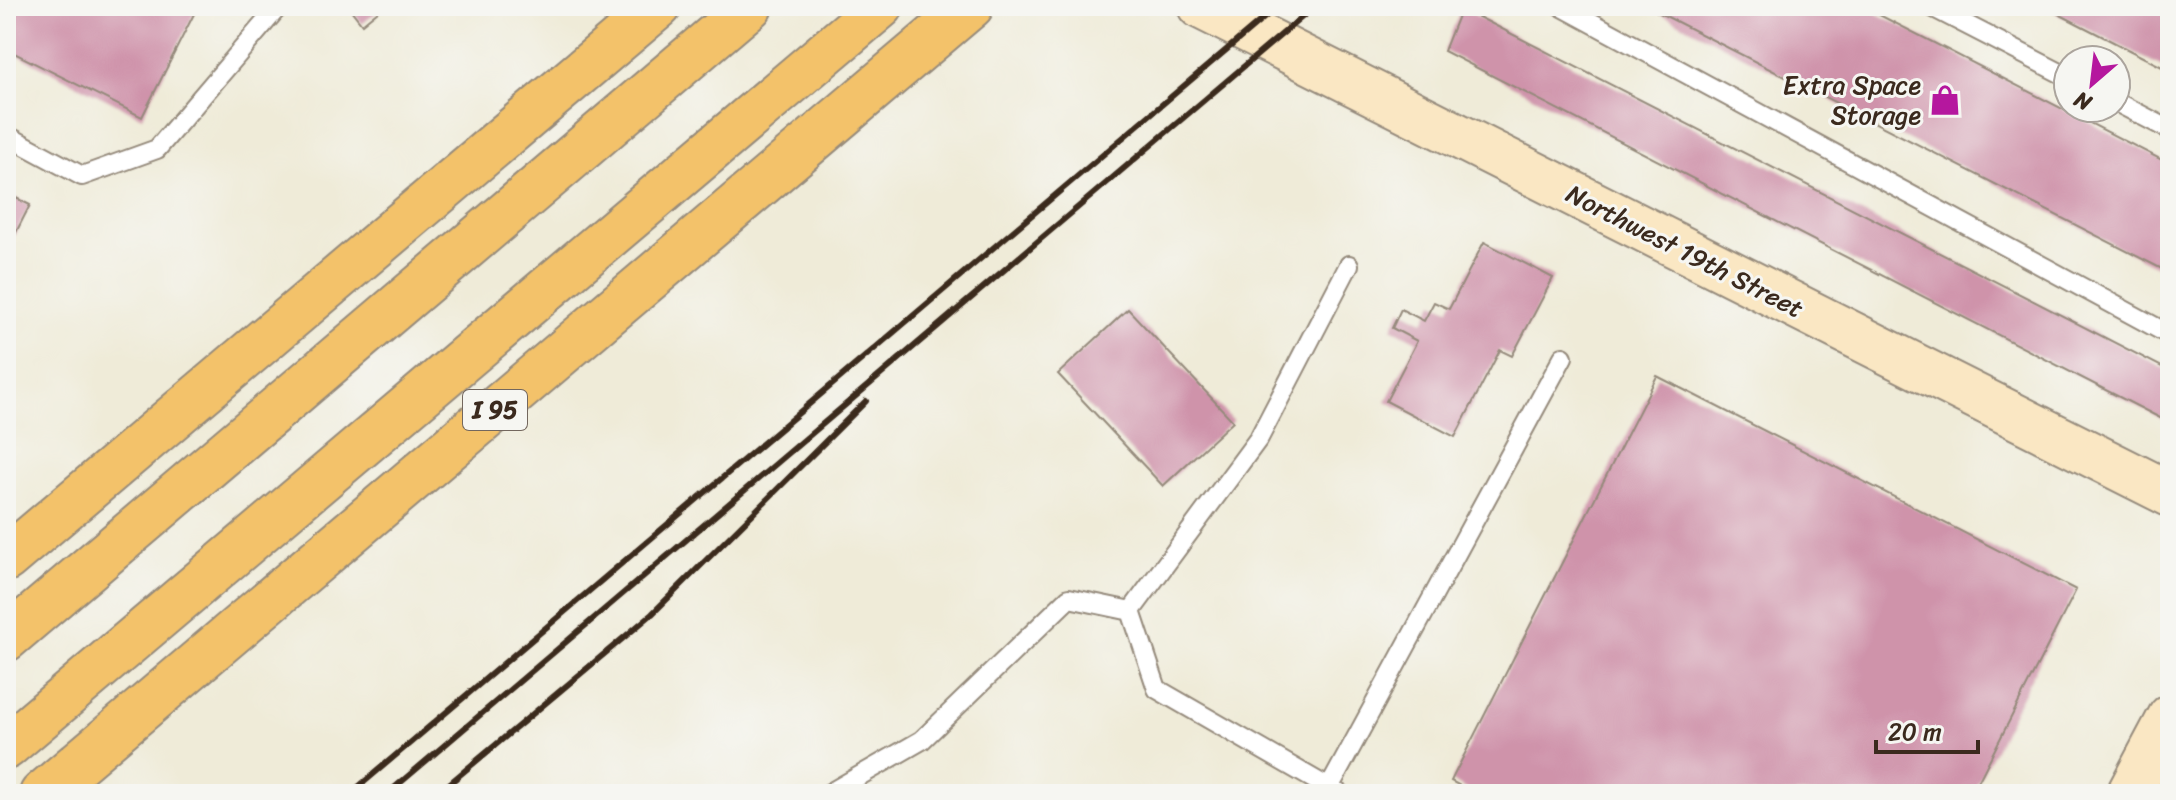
<svg xmlns="http://www.w3.org/2000/svg" width="2176" height="800" font-family="Sriracha,sans-serif">
	<rect width="100%" height="100%" fill="#f6f6f2"/>
	<filter id="ink" filterUnits="userSpaceOnUse"><feTurbulence type="fractalNoise" baseFrequency=".0125" numOctaves="2"/><feDisplacementMap in="SourceGraphic" scale="16" xChannelSelector="R" yChannelSelector="G"/><feConvolveMatrix kernelMatrix="1 2 1 2 8 2 1 2 1" color-interpolation-filters="sRGB"/></filter>
	<filter id="wash" filterUnits="userSpaceOnUse"><feTurbulence type="fractalNoise" baseFrequency=".006" numOctaves="4" result="noise"/><feDisplacementMap in="SourceGraphic" scale="32" xChannelSelector="R" yChannelSelector="G"/><feGaussianBlur stdDeviation="1.8" result="paint"/><feColorMatrix in="noise" values="0 0 0 0 0 0 0 0 0 0 0 0 0 0 0 0 0 1.4 0 .05"/><feComposite in="paint" operator="in"/></filter>
	<g filter="url(#wash)">
		<rect width="100%" height="100%" fill="#efebd8"/>
		<g id="blocks">
			<!-- building -->
			<path fill="#cf93aa" d="M 6,6 L 198,6 L 142,117 L 6,49 Z
				M 348,6 L 384,6 L 362,24 Z
				M 1646,6 L 1862,6 L 2170,164 L 2170,273 Z
				M 2043,6 L 2170,6 L 2170,71 Z
				M 1461,8 L 2170,371 L 2170,423 L 1444,51 Z
				M 6,193 L 30,205 L 6,252 Z
				M 1484,242 L 1553,278 L 1512,356 L 1500,350 L 1455,437 L 1386,401 L 1417,341 L 1392,328 L 1401,309 L 1424,321 L 1434,302 L 1449,309 Z
				M 1128,309 L 1233,421 L 1163,486 L 1058,374 Z
				M 1657,376 L 2076,590 L 1972,794 L 1475,794 L 1451,781 Z"/>
		</g>
	</g>
	<g filter="url(#ink)">
		<use href="#blocks" fill-opacity="0" stroke="#958a7b" stroke-width="2"/>
		<g fill="none" stroke-linecap="round" stroke-linejoin="round">
			<defs>
				<path id="lane" d="M 1561,6 L 2170,335
					M 1930,6 L 2068,77
					M 2116,102 L 2170,130
					M 6,135 L 82,176 L 157,149 L 279,6
					M 1329,788 L 1157,689 L 1131,611 L 1259,438 L 1349,265
					M 828,794 L 922,740 L 1069,598 L 1131,611
					M 1340,794 L 1329,788 L 1563,357"/>
				<path id="secondary" d="M 1200,6 L 2170,494
					M 2129,794 L 2170,717"/>
				<path id="highway" d="M 6,559 L 659,6
					M 6,639 L 750,6
					M 6,747 L 881,6
					M 42,794 L 971,6"/>
			</defs>
			<!-- lane casing -->
			<use href="#lane" stroke="#958a7b" stroke-width="22"/>
			<!-- secondary casing -->
			<use href="#secondary" stroke="#958a7b" stroke-width="48"/>
			<!-- highway casing -->
			<use href="#highway" stroke="#958a7b" stroke-width="48"/>
			<!-- lane -->
			<use href="#lane" stroke="#fff" stroke-width="18"/>
			<!-- secondary -->
			<use href="#secondary" stroke="#fae7c3" stroke-width="44"/>
			<!-- highway -->
			<use href="#highway" stroke="#f3c26a" stroke-width="44"/>
			<!-- rail -->
			<path stroke="#3b2a1e" stroke-width="6" d="M 350,794 L 1278,6
				M 387,794 L 1315,6
				M 437,794 L 652,614 L 866,401"/>
		</g>
	</g>
	<!-- icons -->
	<defs>
		<symbol id="shop-bare" viewBox="-9 -9 18 18"><path d="M-5-2.5h2.3a2.7 3.5 0 0 1 5.4 0H5L5.5 6h-11ZM-1.5-2.5h3a1.5 2.3 0 0 0-3 0Z" fill="#b5179e" stroke="#f6f6f2" stroke-width="2.5" paint-order="stroke"/></symbol>
	</defs>
	<g fill-rule="evenodd">
		<use href="#shop-bare" x="1923" y="78" width="44" height="44"/>
	</g>
	<g text-anchor="middle" dominant-baseline="central" stroke-width="6" stroke-linejoin="round" paint-order="stroke">
		<!-- shield labels -->
		<rect fill="#f6f6f2" stroke="#73675e" stroke-width="2" x="463" y="390" width="64" height="40" rx="6"/>
		<g font-size="24" font-weight="bold" fill="#3b2a1e">
			<text x="495" y="410">I 95</text>
		</g>
		<!-- poi labels -->
		<g font-size="26" fill="#3b2a1e" stroke="#f6f6f2" text-anchor="end">
			<text x="1921" y="85">Extra Space<tspan x="1921" dy="30">Storage</tspan></text>
		</g>
		<!-- street labels -->
		<g font-size="26" fill="#3b2a1e" stroke="#f6f6f2">
			<text transform="translate(1685 251) rotate(27)">Northwest 19th Street</text>
		</g>
	</g>
	<!-- margin -->
	<rect width="2176" height="800" fill="none" stroke="#f6f6f2" stroke-width="32"/>
	<!-- north arrow -->
	<g transform="translate(2092 84) rotate(208)"><circle r="38" fill="#f6f6f2" stroke="#aba49d" stroke-width="2"/>
	<path d="M0-6L14 30L0 20L-14 30Z" fill="#b5179e"/>
	<text y="-12" font-size="22" font-weight="bold" text-anchor="middle" fill="#3b2a1e">N</text>
	</g>
	<!-- scale -->
	<path d="M1876 740v12h102v-12" fill="none" stroke="#3b2a1e" stroke-width="4"/>
	<text x="1888" y="740" font-size="24" fill="#3b2a1e" stroke="#f6f6f2" stroke-width="6" paint-order="stroke">20 m</text>
</svg>
